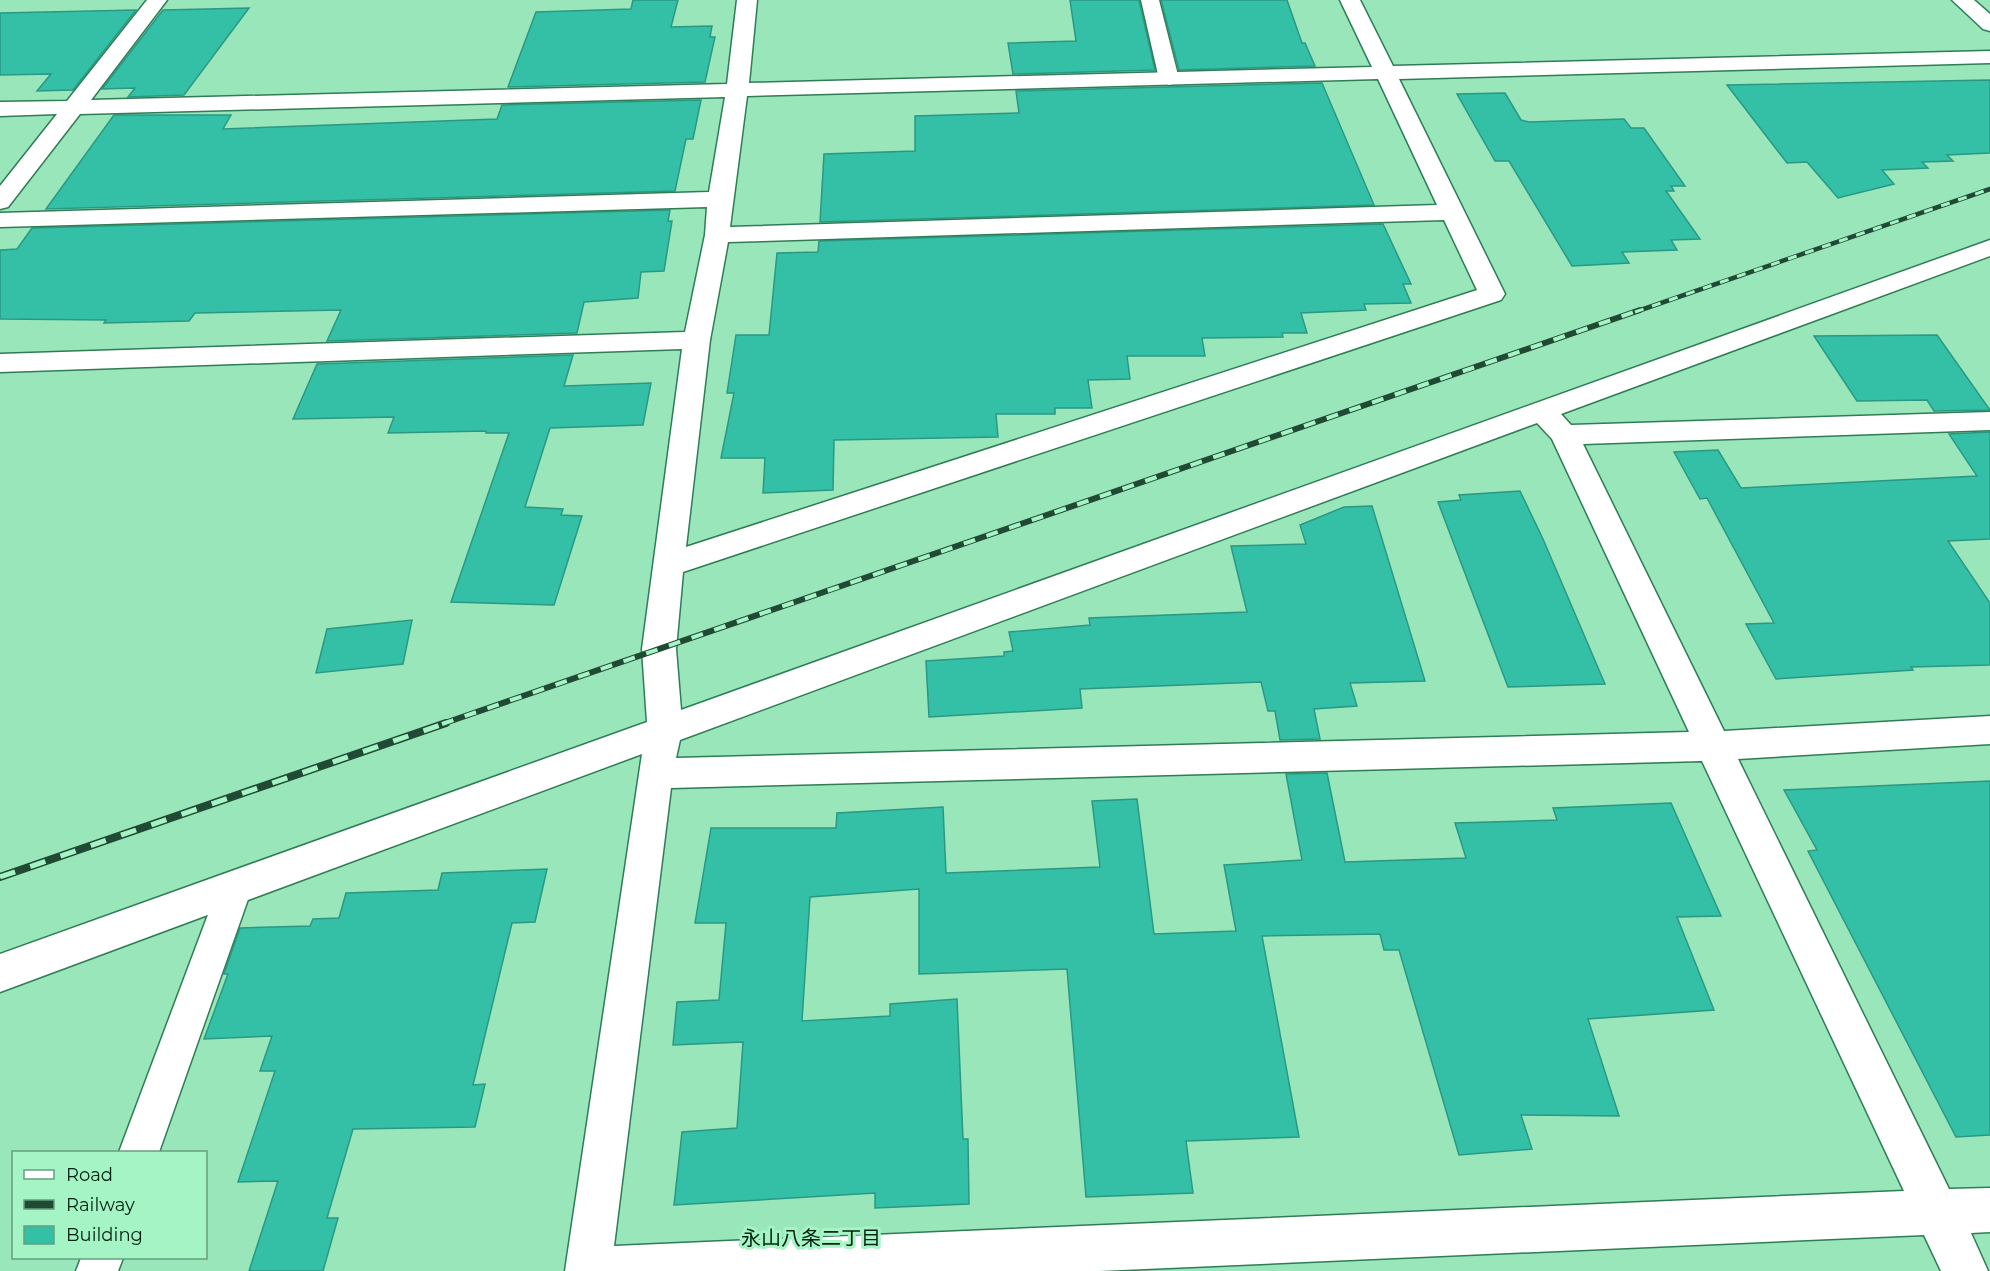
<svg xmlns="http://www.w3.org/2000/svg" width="1990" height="1271" font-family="Montserrat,'Noto Sans JP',sans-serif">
	<rect width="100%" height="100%" fill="#98e6b9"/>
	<!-- building -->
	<path fill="#33c0a7" stroke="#2b9884" stroke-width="1.5" d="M 633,0 L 678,0 L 671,27 L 712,26 L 710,37 L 715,37 L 705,82 L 508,87 L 536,12 L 631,9 Z
		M 1070,0 L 1139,0 L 1155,70 L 1013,74 L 1008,43 L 1076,41 Z
		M 1161,0 L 1287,0 L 1302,43 L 1305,43 L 1315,66 L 1179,70 Z
		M 249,8 L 184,95 L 128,97 L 135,88 L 102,89 L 163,10 Z
		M 136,10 L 73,90 L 37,91 L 51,74 L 0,75 L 0,13 Z
		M 1990,80 L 1990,153 L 1947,155 L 1953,161 L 1922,162 L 1928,168 L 1882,170 L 1894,184 L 1838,198 L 1807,162 L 1787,163 L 1727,85 Z
		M 1322,83 L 1374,205 L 820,222 L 824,154 L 915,151 L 915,116 L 1019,113 L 1016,91 Z
		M 1505,93 L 1521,120 L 1529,122 L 1624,119 L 1631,128 L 1644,128 L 1685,186 L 1671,186 L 1674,191 L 1666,191 L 1700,239 L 1671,240 L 1677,250 L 1622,252 L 1629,263 L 1572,266 L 1509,161 L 1495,161 L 1457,94 Z
		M 701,100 L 693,139 L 686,139 L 675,191 L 46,209 L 114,115 L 231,115 L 223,129 L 497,119 L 502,105 Z
		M 670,210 L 668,221 L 672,221 L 664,271 L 641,272 L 638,298 L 584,302 L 577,333 L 327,341 L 341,310 L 195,313 L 189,321 L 104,323 L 106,320 L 0,319 L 0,250 L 17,249 L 32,228 Z
		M 1383,224 L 1411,284 L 1403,284 L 1411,303 L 1364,304 L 1366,310 L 1301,313 L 1307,333 L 1282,333 L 1283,337 L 1202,338 L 1205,356 L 1127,356 L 1130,379 L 1088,380 L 1092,408 L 1055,408 L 1055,414 L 996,414 L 998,437 L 834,440 L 833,490 L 763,493 L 765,458 L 721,458 L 734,393 L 727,393 L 736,335 L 769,335 L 777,253 L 818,252 L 819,241 Z
		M 1937,335 L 1990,410 L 1934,411 L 1927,400 L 1857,401 L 1814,336 Z
		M 573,355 L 564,386 L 651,383 L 643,425 L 550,428 L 525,507 L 563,509 L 561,515 L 582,516 L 554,605 L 451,602 L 509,433 L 486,433 L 486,431 L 388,433 L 394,417 L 293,419 L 317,364 Z
		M 1990,432 L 1990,539 L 1948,541 L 1990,603 L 1990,665 L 1911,667 L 1913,670 L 1776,679 L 1746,624 L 1774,623 L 1707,498 L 1700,499 L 1674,452 L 1718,450 L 1741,488 L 1977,476 L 1949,434 Z
		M 1520,491 L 1543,539 L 1605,684 L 1508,687 L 1438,502 L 1461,500 L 1459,495 Z
		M 1372,506 L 1425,681 L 1350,683 L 1357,706 L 1314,709 L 1320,739 L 1280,740 L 1275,711 L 1268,711 L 1261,682 L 1080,689 L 1082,708 L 929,717 L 926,661 L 1004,656 L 1004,652 L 1013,651 L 1009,632 L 1090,625 L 1089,618 L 1247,612 L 1231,546 L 1306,544 L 1300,525 L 1344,507 Z
		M 412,620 L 403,664 L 316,673 L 327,629 Z
		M 1327,773 L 1345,862 L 1466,858 L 1455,823 L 1557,820 L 1553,808 L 1671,803 L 1721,916 L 1677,917 L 1714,1010 L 1588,1019 L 1619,1116 L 1521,1115 L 1532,1149 L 1459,1155 L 1399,950 L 1384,950 L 1380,934 L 1262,936 L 1299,1137 L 1186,1141 L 1193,1193 L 1086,1197 L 1067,969 L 919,974 L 919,889 L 810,897 L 802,1021 L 890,1016 L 890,1004 L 957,999 L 963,1139 L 968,1139 L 969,1204 L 875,1208 L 875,1193 L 674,1205 L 682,1132 L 737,1128 L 743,1042 L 673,1045 L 677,1002 L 719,1000 L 726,923 L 695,923 L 711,828 L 836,828 L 837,813 L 943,807 L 946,873 L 1100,867 L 1092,801 L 1137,799 L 1154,934 L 1236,931 L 1224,865 L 1302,860 L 1286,774 Z
		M 1990,781 L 1990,1135 L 1956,1137 L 1808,851 L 1817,850 L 1784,790 Z
		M 547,869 L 535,922 L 512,923 L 473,1085 L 485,1084 L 475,1127 L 353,1129 L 327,1218 L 338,1218 L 323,1271 L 249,1271 L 278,1181 L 238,1182 L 275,1071 L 260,1071 L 272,1036 L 204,1039 L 228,974 L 224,974 L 240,928 L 310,926 L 313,919 L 339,918 L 346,893 L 438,890 L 442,873 Z"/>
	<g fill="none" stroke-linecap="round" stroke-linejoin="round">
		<defs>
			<path id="lane" d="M 1141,0 L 1159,0 L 1179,79 L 1176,83 L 1169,85 L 1159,79 Z
				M 235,873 L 247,877 L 252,888 L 159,1152 L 119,1152 L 218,888 L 223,877 Z
				M 81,1258 L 123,1258 L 118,1271 L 76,1271 Z"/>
			<path id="street" d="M 147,0 L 167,0 L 91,100 L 727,84 L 737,0 L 757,0 L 749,83 L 1372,67 L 1340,0 L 1360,0 L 1393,66 L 1990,51 L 1990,63 L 1399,79 L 1505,294 L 1501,300 L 683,572 L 676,649 L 681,710 L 1990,240 L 1990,256 L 1561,414 L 1571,425 L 1990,412 L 1990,430 L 1583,444 L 1724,731 L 1990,716 L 1990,744 L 1738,759 L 1949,1189 L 1990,1188 L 1990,1232 L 1971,1233 L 1988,1271 L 1941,1271 L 1924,1235 L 1099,1271 L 565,1271 L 642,754 L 0,992 L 0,954 L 647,722 L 642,649 L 682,349 L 0,372 L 0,354 L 685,332 L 705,235 L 707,207 L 0,227 L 0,213 L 709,192 L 725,97 L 80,114 L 8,207 L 0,209 L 0,186 L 57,114 L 0,116 L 0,102 L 67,101 ZM 1378,79 L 1437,205 L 730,227 L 747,96 ZM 1444,220 L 1477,290 L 686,547 L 710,340 L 728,242 ZM 1537,423 L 1552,439 L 1689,732 L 676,758 L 680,740 ZM 1702,761 L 1904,1191 L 614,1246 L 671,788 Z"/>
			<path id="secondary" d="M 1952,0 L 1974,0 L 1990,14 L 1990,31 L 1983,29 Z"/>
		</defs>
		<!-- lane casing -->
		<use href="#lane" stroke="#2e7d55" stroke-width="3"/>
		<!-- street casing -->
		<use href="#street" stroke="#2e7d55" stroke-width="3"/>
		<!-- secondary casing -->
		<use href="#secondary" stroke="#2e7d55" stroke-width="3"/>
		<!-- lane -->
		<use href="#lane" fill="#fff" fill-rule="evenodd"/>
		<!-- street -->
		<use href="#street" fill="#fff" fill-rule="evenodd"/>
		<!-- secondary -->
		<use href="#secondary" fill="#fff" fill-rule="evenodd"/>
		<defs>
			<path id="rail-far2" d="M 1635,312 L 1990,189"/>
			<path id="rail-far1" d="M 442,724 L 1640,310"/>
			<path id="rail" d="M 0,877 L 446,723"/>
		</defs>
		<!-- rail-far2 casing -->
		<use href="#rail-far2" stroke="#214a34" stroke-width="4.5"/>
		<!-- rail-far1 casing -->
		<use href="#rail-far1" stroke="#214a34" stroke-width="6"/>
		<!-- rail casing -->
		<use href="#rail" stroke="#214a34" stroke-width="8"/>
		<!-- rail-far2 -->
		<use href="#rail-far2" stroke="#a5f4c5" stroke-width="3" stroke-dasharray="9" stroke-linecap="butt"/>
		<!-- rail-far1 -->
		<use href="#rail-far1" stroke="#a5f4c5" stroke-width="4" stroke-dasharray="12" stroke-linecap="butt"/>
		<!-- rail -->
		<use href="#rail" stroke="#a5f4c5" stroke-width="5" stroke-dasharray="16" stroke-linecap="butt"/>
	</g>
	<g text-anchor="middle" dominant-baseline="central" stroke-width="6" stroke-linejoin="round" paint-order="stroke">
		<!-- near-neighbourhood labels -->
		<g font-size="20" fill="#022212" stroke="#a5f4c5">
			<text x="811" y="1238">永山八条二丁目</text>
		</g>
	</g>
	<!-- legend -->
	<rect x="12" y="1151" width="195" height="108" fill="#a5f4c5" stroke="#64a07d" stroke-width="1.5"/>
	<rect x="24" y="1170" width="30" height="9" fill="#ffffff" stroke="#64a07d" stroke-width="1.5"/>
	<text x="66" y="1181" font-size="18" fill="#022212">Road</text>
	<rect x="24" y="1200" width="30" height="9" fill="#214a34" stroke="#64a07d" stroke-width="1.5"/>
	<text x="66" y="1211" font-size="18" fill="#022212">Railway</text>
	<rect x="24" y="1226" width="30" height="18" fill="#33c0a7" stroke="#64a07d" stroke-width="1.5"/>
	<text x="66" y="1241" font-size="18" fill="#022212">Building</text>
</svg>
